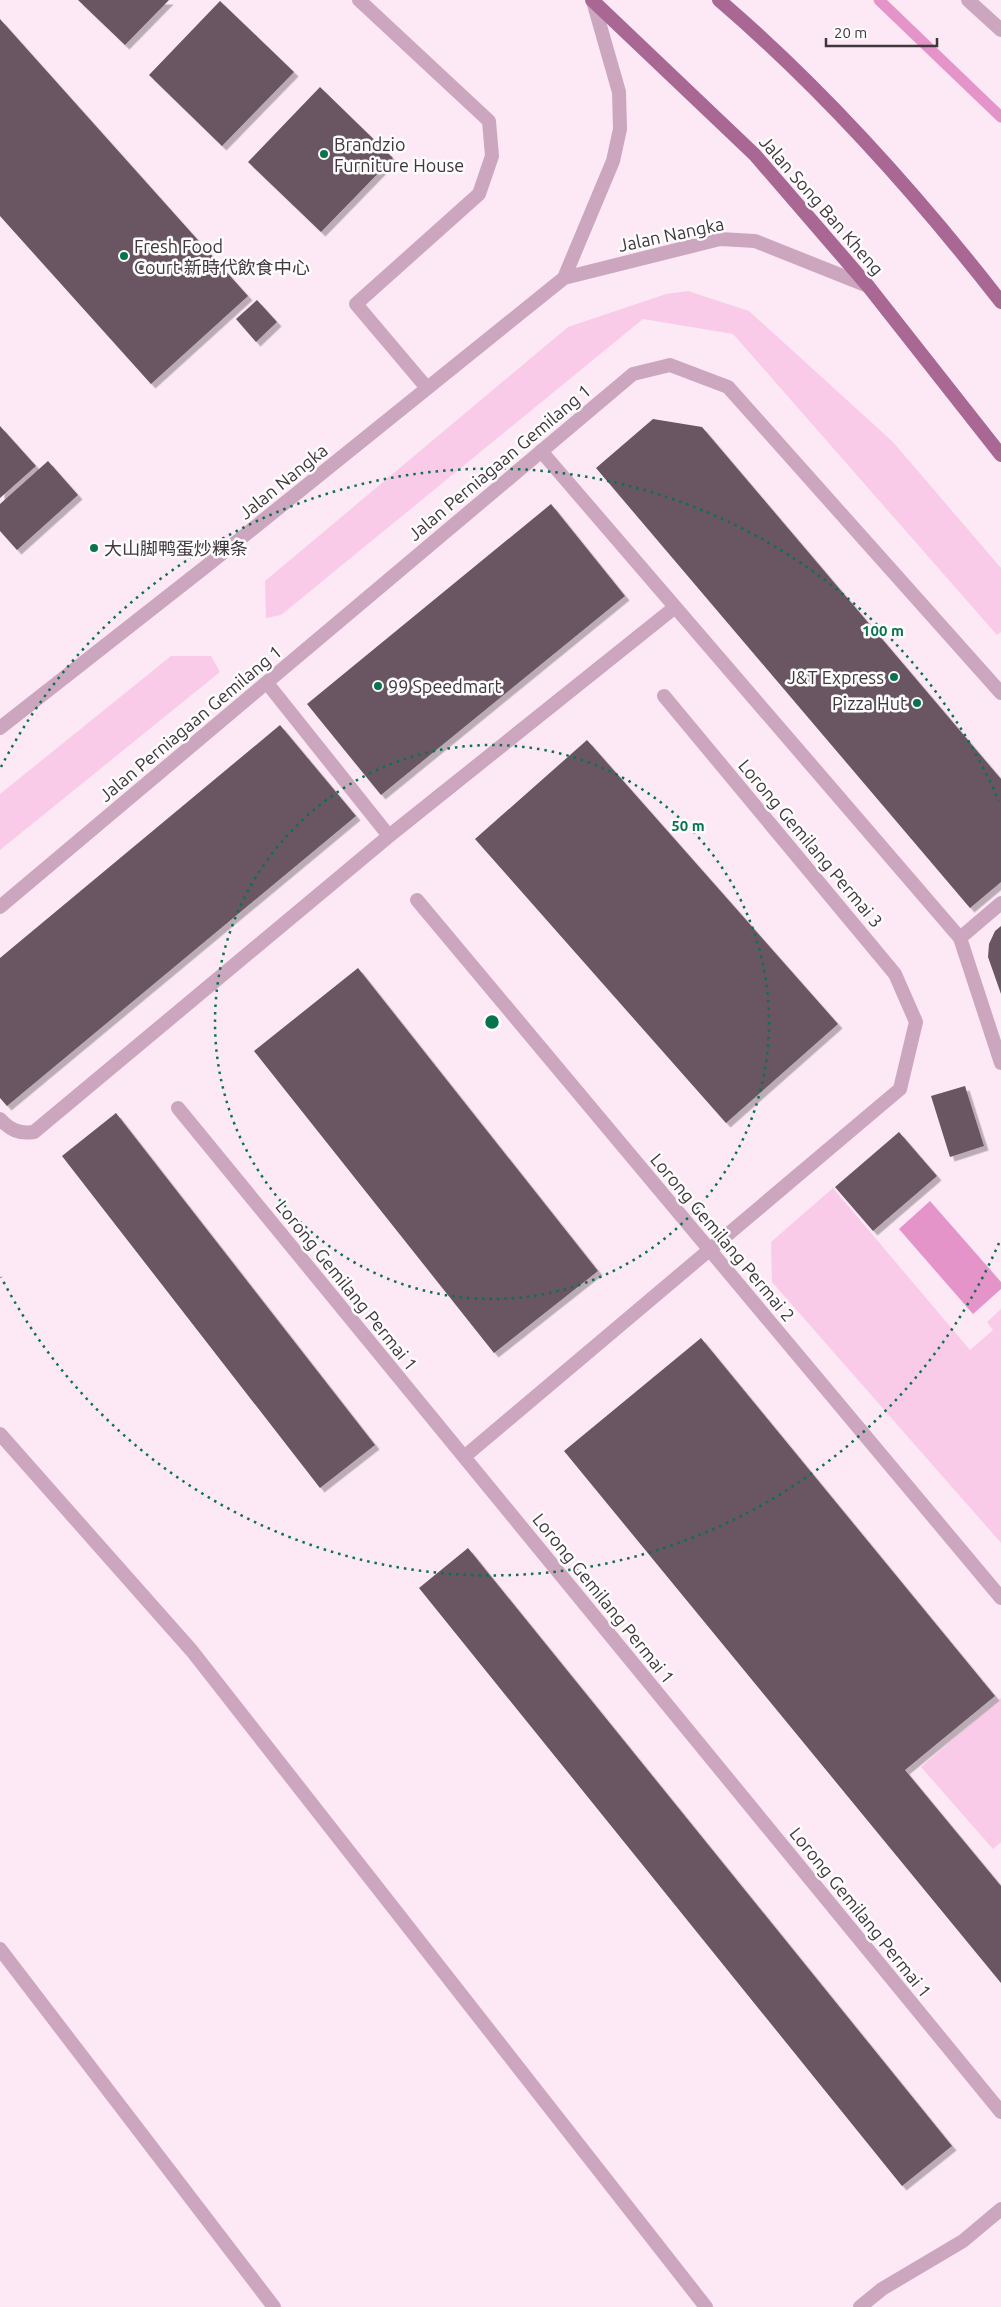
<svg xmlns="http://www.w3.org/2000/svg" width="1001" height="2307" font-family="Ubuntu,'Noto Sans SC',sans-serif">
	<defs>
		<filter id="shadow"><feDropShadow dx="4.5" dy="4.5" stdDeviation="0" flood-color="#0004"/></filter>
	</defs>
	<rect width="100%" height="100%" fill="#fde9f5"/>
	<!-- green -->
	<path fill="#f9cbe8" d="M 688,291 L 749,311 L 893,442 L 1001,568 L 1001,632 L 997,635 L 733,334 L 643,319 L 281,615 L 266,618 L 265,581 L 568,327 L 666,294 Z
		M 171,656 L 211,656 L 220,672 L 0,850 L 0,794 Z
		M 833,1188 L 970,1350 L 993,1330 L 987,1322 L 1001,1309 L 1001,1543 L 772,1282 L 771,1242 Z
		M 1001,1698 L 1001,1842 L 993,1849 L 921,1767 Z"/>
	<!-- water -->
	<path fill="#e594ca" d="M 930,1201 L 1001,1282 L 1001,1289 L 973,1314 L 899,1229 Z"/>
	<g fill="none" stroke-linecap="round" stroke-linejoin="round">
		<!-- stream -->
		<path stroke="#e594ca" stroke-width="11" d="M 879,0 L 1001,117"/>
	</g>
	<!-- building -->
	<path fill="#6a5562" filter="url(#shadow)" d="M 78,0 L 169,0 L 125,45 Z
		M 220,1 L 294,72 L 222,146 L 149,75 Z
		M 0,19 L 248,296 L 151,384 L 0,216 Z
		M 320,87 L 393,158 L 321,232 L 248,162 Z
		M 257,300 L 277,322 L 256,342 L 236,319 Z
		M 653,419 L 702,427 L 1001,779 L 1001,882 L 970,908 L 596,468 Z
		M 0,426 L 36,466 L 0,498 Z
		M 48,461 L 78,495 L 17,550 L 0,531 L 0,504 Z
		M 551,504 L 625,596 L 381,795 L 307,704 Z
		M 280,725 L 356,816 L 7,1106 L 0,1098 L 0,958 Z
		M 587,740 L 838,1024 L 726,1123 L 475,839 Z
		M 1001,926 L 1001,994 L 988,957 L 989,944 L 995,931 Z
		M 358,968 L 598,1271 L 494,1353 L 254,1051 Z
		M 965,1086 L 984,1146 L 950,1157 L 931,1096 Z
		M 116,1113 L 375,1445 L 320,1488 L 62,1156 Z
		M 899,1132 L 937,1176 L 873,1231 L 835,1187 Z
		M 701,1338 L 995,1696 L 905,1770 L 1001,1886 L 1001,1983 L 564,1451 Z
		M 468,1548 L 952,2146 L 902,2186 L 419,1588 Z"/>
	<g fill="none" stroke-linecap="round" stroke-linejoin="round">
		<!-- service -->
		<path stroke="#cca6be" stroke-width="14" d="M 541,451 L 960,938 L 1001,1063
			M 267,683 L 389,836
			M 960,938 L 1001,903
			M 0,1119 C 10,1130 19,1134 34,1132 L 389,836 L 674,608"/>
		<!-- minor -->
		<path stroke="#cca6be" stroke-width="14" d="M 359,0 L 489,121 L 492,156 L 479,194 L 356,304 L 427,388
			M 968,0 L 1001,30
			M 417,900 L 1001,1598
			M 0,907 L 633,374 L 670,365 L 728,387 L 1001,693
			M 178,1108 L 1001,2112
			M 0,1434 L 192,1651 L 706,2307
			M 464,1457 L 900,1089 L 916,1022 L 895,974 L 664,696
			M 0,1949 L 274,2307
			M 860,2307 L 882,2289 L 963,2241 L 1001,2209"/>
		<!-- tertiary -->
		<path stroke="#cca6be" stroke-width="14" d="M 564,278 L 613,161 L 620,129 L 619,92 L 593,1
			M 0,728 L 209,564 L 564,278 L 720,239 L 755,241 L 868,286"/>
		<!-- primary -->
		<path stroke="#a96893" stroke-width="14" d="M 592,0 L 755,155 L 868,286 L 1001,455
			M 719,0 C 824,90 916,193 1001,302"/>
	</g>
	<!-- distance rings -->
	<g fill="none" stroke="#08734c" stroke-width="2.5" stroke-dasharray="2.5 5">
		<circle cx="492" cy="1022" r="277"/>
		<path d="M999 1243A553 553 0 0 1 1 1277M1 767A553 553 0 0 1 999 801"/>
	</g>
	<!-- markers -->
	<g fill="#08734c" stroke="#fcfcfc" stroke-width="2">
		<circle cx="324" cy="154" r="5"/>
		<circle cx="124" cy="256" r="5"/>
		<circle cx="94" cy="548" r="5"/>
		<circle cx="894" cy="677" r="5"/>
		<circle cx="378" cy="686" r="5"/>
		<circle cx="917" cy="703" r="5"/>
	</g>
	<g text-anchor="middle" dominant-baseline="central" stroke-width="5" stroke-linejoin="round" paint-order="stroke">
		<!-- poi labels -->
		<g font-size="18" fill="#40363c" stroke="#fcfcfc" text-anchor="start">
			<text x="334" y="144">Brandzio<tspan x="334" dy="21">Furniture House</tspan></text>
			<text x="134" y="246">Fresh Food<tspan x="134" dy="21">Court 新時代飲食中心</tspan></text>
			<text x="104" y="548">大山脚鸭蛋炒粿条</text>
			<text x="884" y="677" text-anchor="end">J&amp;T Express</text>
			<text x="388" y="686">99 Speedmart</text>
			<text x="907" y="703" text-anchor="end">Pizza Hut</text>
		</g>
		<!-- street labels -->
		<g font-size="18" fill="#40363c" stroke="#fcfcfc">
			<text transform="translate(822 205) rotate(49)">Jalan Song Ban Kheng</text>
			<text transform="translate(671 234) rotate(-12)">Jalan Nangka</text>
			<text transform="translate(499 462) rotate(-40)">Jalan Perniagaan Gemilang 1</text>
			<text transform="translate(283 481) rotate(-39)">Jalan Nangka</text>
			<text transform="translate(190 723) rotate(-40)">Jalan Perniagaan Gemilang 1</text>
			<text transform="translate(811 843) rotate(50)">Lorong Gemilang Permai 3</text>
			<text transform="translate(723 1237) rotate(50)">Lorong Gemilang Permai 2</text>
			<text transform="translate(347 1285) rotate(51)">Lorong Gemilang Permai 1</text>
			<text transform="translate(604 1598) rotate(51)">Lorong Gemilang Permai 1</text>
			<text transform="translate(861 1912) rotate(51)">Lorong Gemilang Permai 1</text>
		</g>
	</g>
	<circle cx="492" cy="1022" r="8" fill="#08734c" stroke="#fcfcfc" stroke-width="2.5"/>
	<g font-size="15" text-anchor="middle" font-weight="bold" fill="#08734c" stroke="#fcfcfc" stroke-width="5" stroke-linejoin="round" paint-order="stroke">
		<text x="883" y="636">100 m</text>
		<text x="688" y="831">50 m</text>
	</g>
	<!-- scale -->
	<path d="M826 38v8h111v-8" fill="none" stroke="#40363c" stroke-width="2.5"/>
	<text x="834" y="38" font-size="15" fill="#40363c" stroke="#fcfcfc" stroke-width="4" paint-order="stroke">20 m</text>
</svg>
